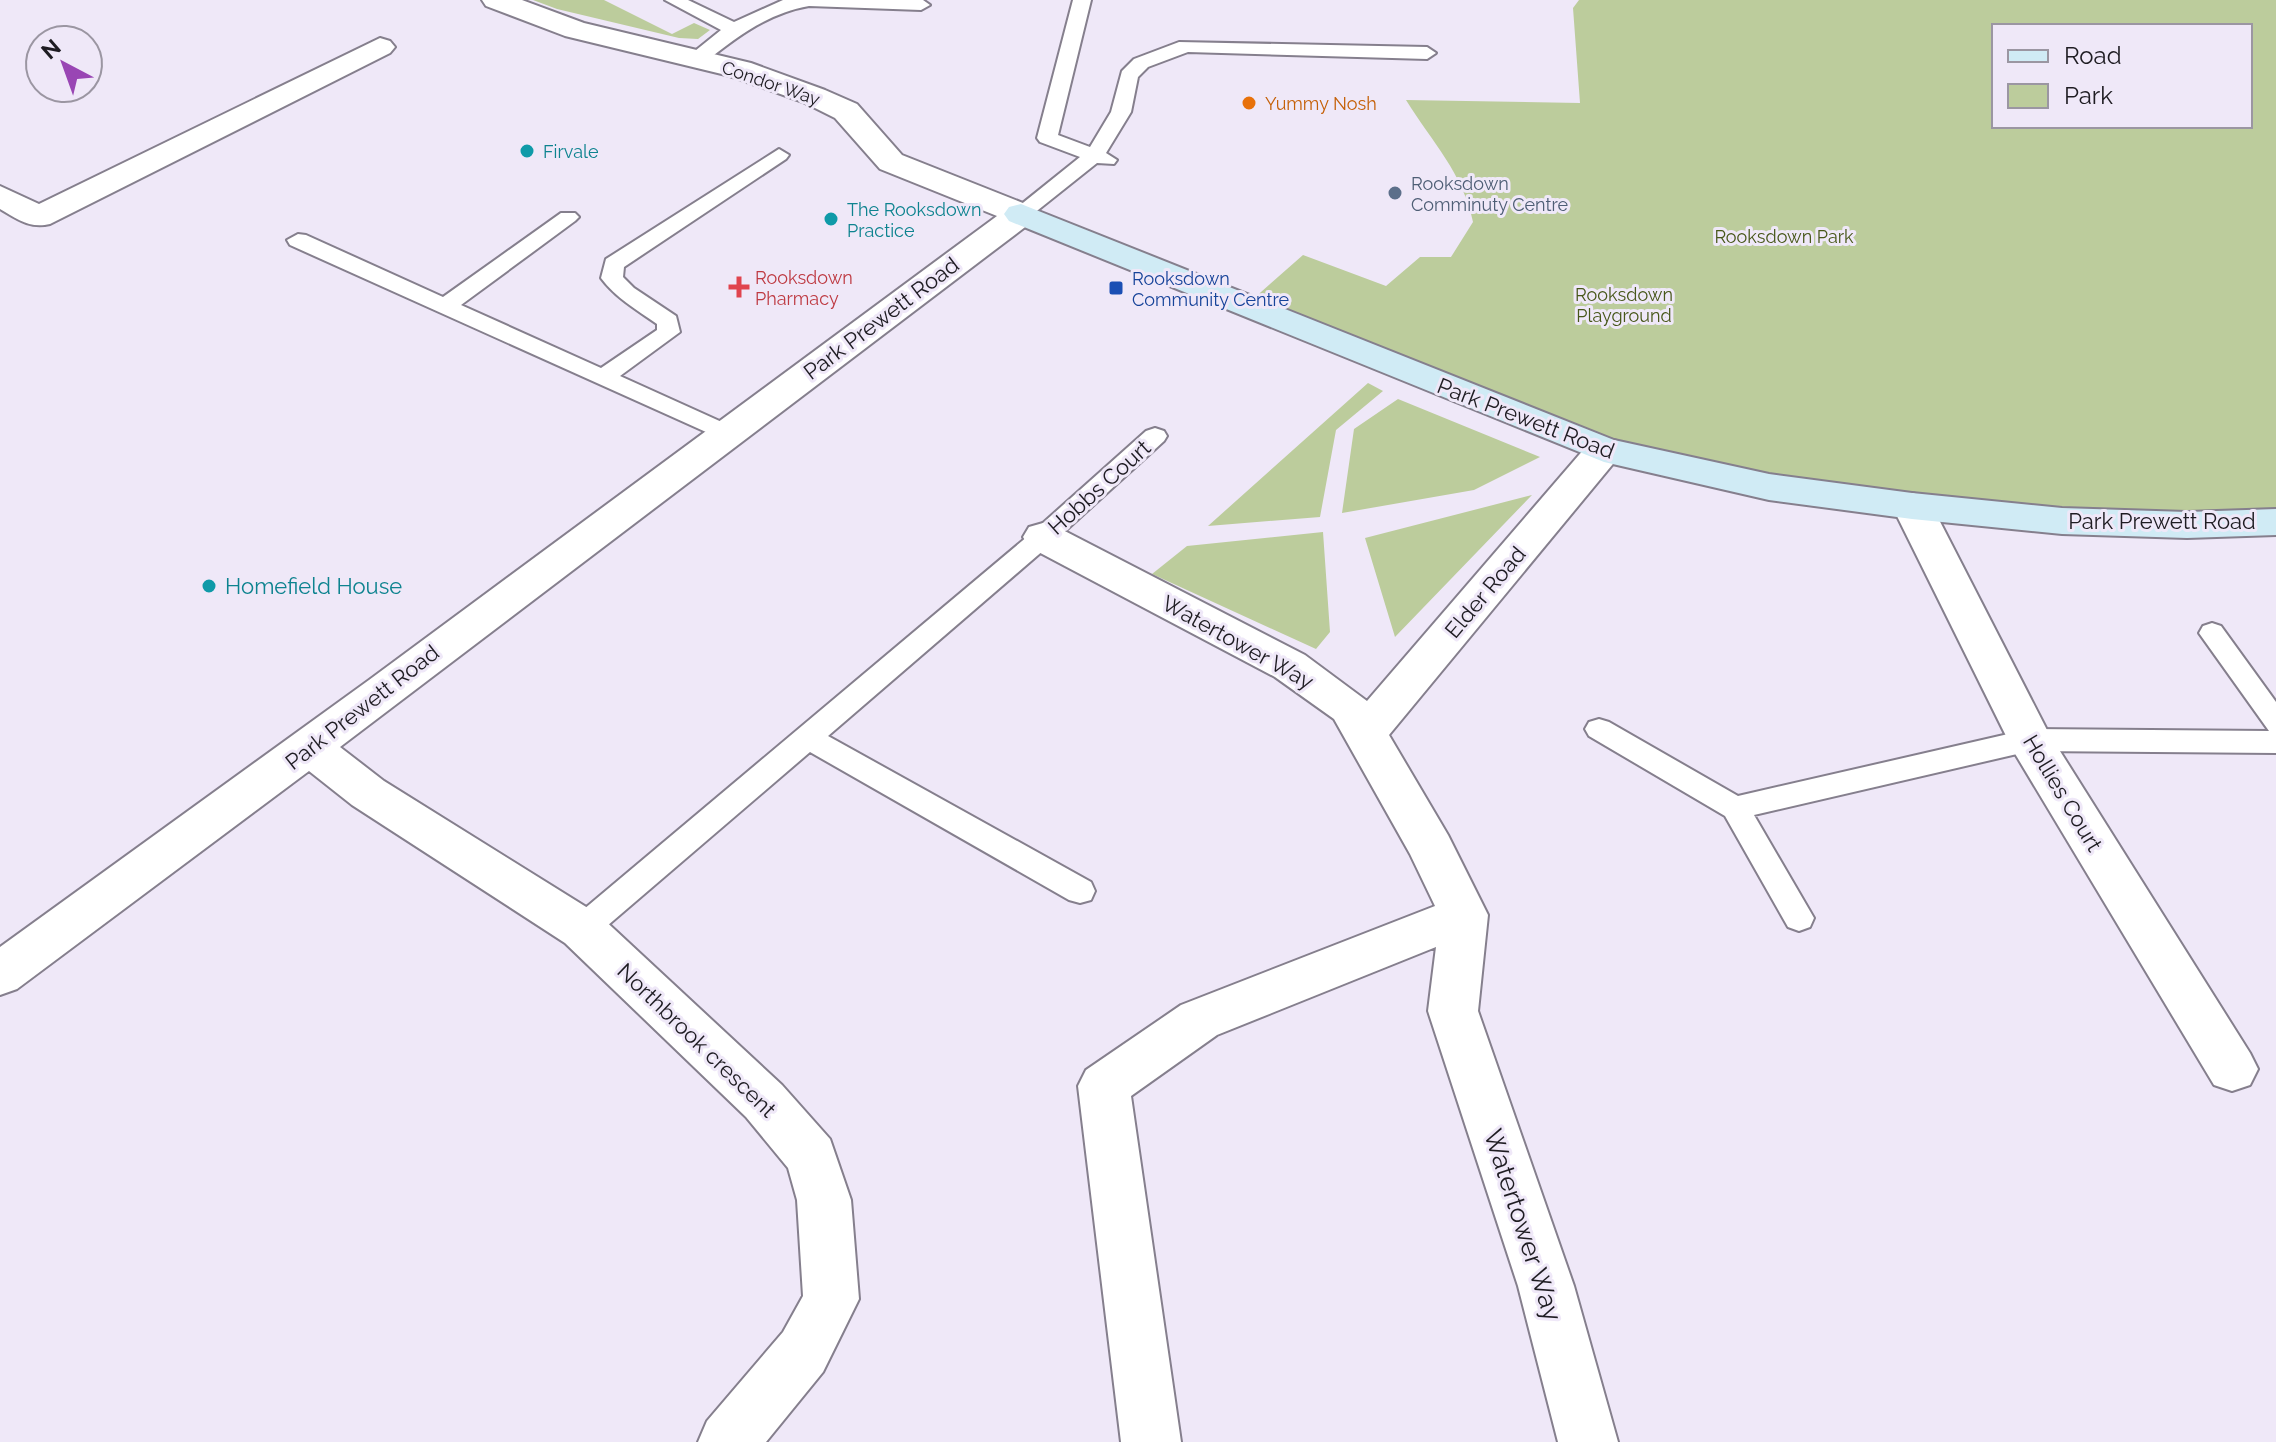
<svg xmlns="http://www.w3.org/2000/svg" width="2276" height="1442" font-family="Raleway,sans-serif">
	<rect width="100%" height="100%" fill="#efe8f8"/>
	<!-- green -->
	<path fill="#bccc9c" fill-rule="evenodd" d="M 533,0 L 604,0 L 672,34 L 694,23 L 710,30 L 698,39 L 679,38 L 557,9 Z
		M 1579,0 L 2276,0 L 2276,508 L 2118,513 L 1912,495 L 1793,478 L 1606,444 L 1252,300 L 1303,255 L 1386,286 L 1420,257 L 1451,257 L 1473,222 C 1463,173 1432,142 1406,100 L 1580,103 L 1573,8 ZM 1994,26 L 2250,26 L 2250,126 L 1994,126 Z
		M 1368,383 L 1383,391 L 1336,430 L 1320,517 L 1208,526 Z
		M 1398,399 L 1540,457 L 1474,490 L 1342,513 L 1354,429 Z
		M 1532,495 L 1395,637 L 1365,538 Z
		M 1323,532 L 1330,632 L 1316,649 L 1152,574 L 1187,546 Z"/>
	<g fill="none" stroke-linecap="round" stroke-linejoin="round">
		<defs>
			<path id="lane" d="M 665,0 L 688,0 L 734,22 L 783,0 L 923,0 L 930,5 L 921,10 L 809,6 C 768,13 735,38 704,63 L 697,65 L 688,59 L 690,55 L 721,30 Z
				M 1073,0 L 1091,0 L 1058,135 L 1090,147 L 1111,112 L 1122,71 L 1134,59 L 1179,42 L 1427,47 L 1436,53 L 1427,59 L 1188,52 L 1148,67 L 1138,77 L 1131,112 L 1106,153 L 1117,160 L 1114,164 L 1097,163 L 1028,218 L 1014,218 L 1010,214 L 1014,210 L 1080,157 L 1040,142 L 1037,138 Z
				M 779,149 L 789,155 L 786,159 L 624,267 L 623,277 L 634,288 L 676,316 L 680,332 L 620,376 L 735,428 L 738,433 L 735,438 L 726,441 L 290,245 L 287,240 L 298,234 L 306,235 L 443,297 L 561,213 L 575,213 L 579,217 L 575,221 L 461,305 L 601,368 L 657,330 L 657,324 C 637,310 616,298 601,278 L 606,259 Z
				M 1155,428 L 1164,431 L 1167,436 L 1164,441 L 1052,543 L 828,736 L 1091,882 L 1095,891 L 1091,900 L 1080,903 L 1069,900 L 810,752 L 593,938 L 582,942 L 571,938 L 567,929 L 571,920 L 1034,531 L 1146,431 Z
				M 2212,623 L 2221,626 L 2276,702 L 2276,753 L 2030,751 L 1754,815 L 1814,918 L 1810,927 L 1799,931 L 1788,927 L 1725,816 L 1589,736 L 1585,729 L 1589,722 L 1599,719 L 1609,722 L 1738,796 L 2030,729 L 2269,731 L 2199,633 L 2203,626 Z"/>
			<path id="street" d="M 482,0 L 522,0 L 584,23 L 751,63 L 825,90 L 857,104 L 902,155 L 1033,207 L 1038,214 L 1033,221 L 340,747 L 384,781 L 599,915 L 782,1085 L 830,1139 L 851,1200 L 859,1299 L 823,1372 L 766,1442 L 698,1442 L 707,1421 L 783,1332 L 803,1296 L 797,1200 L 788,1168 L 746,1117 L 565,943 L 352,805 L 309,771 L 17,989 L 0,995 L 0,947 L 369,680 L 997,216 L 880,169 L 835,118 L 803,102 L 730,76 L 565,36 L 486,6 Z
				M 380,38 L 390,41 L 395,47 L 390,53 L 50,224 C 30,229 17,219 0,209 L 0,186 L 39,204 Z
				M 1604,438 L 1617,441 L 1623,450 L 1617,459 L 1389,735 L 1448,835 L 1488,915 L 1478,1011 L 1574,1286 L 1618,1442 L 1558,1442 L 1518,1286 L 1428,1011 L 1436,947 L 1217,1035 L 1131,1096 L 1181,1442 L 1121,1442 L 1078,1086 L 1086,1070 L 1181,1005 L 1435,906 L 1410,854 L 1334,719 L 1275,677 L 1029,547 L 1023,537 L 1029,527 L 1043,523 L 1057,527 L 1305,655 L 1367,701 L 1591,441 Z
				M 1912,493 L 1926,497 L 1932,506 L 2048,732 L 2250,1053 L 2258,1069 L 2250,1085 L 2232,1091 L 2214,1085 L 2014,752 L 1892,506 L 1898,497 Z"/>
			<path id="secondary" d="M 1021,204 L 1614,440 L 1769,474 L 1912,493 L 2062,508 L 2187,512 L 2276,509 L 2276,535 L 2187,538 L 2062,534 L 1912,519 L 1769,500 L 1604,462 L 1009,221 L 1004,214 L 1009,207 Z"/>
		</defs>
		<!-- lane casing -->
		<use href="#lane" stroke="#857f8d" stroke-width="4"/>
		<!-- street casing -->
		<use href="#street" stroke="#857f8d" stroke-width="4"/>
		<!-- secondary casing -->
		<use href="#secondary" stroke="#857f8d" stroke-width="4"/>
		<!-- lane -->
		<use href="#lane" fill="#fff" fill-rule="evenodd"/>
		<!-- street -->
		<use href="#street" fill="#fff" fill-rule="evenodd"/>
		<!-- secondary -->
		<use href="#secondary" fill="#d0ebf5" fill-rule="evenodd"/>
	</g>
	<!-- markers -->
	<circle fill="#e8710a" stroke="#efe8f8" stroke-width="3" cx="1249" cy="103" r="8"/>
	<g fill="#0f9aa8" stroke="#efe8f8" stroke-width="3">
		<circle cx="527" cy="151" r="8"/>
		<circle cx="831" cy="219" r="8"/>
		<circle cx="209" cy="586" r="8"/>
	</g>
	<circle fill="#5c6f8a" stroke="#efe8f8" stroke-width="3" cx="1395" cy="193" r="8"/>
	<path fill="#e0444e" stroke="#efe8f8" stroke-width="3" d="M735 275h8v8h8v8h-8v8h-8v-8h-8v-8h8z"/>
	<rect fill="#1a4fb4" stroke="#efe8f8" stroke-width="3" x="1108" y="280" width="16" height="16" rx="4"/>
	<g text-anchor="middle" dominant-baseline="central" stroke-width="6" stroke-linejoin="round" paint-order="stroke">
		<!-- far-street labels -->
		<g font-size="18" fill="#1e1c22" stroke="#efe8f8">
			<text transform="translate(771 83) rotate(19)">Condor Way</text>
		</g>
		<!-- far-food labels -->
		<g font-size="18" fill="#c56008" stroke="#efe8f8" text-anchor="start">
			<text x="1265" y="103">Yummy Nosh</text>
		</g>
		<!-- far-culture labels -->
		<g font-size="18" fill="#0d838f" stroke="#efe8f8" text-anchor="start">
			<text x="543" y="151">Firvale</text>
			<text x="847" y="209">The Rooksdown<tspan x="847" dy="21">Practice</tspan></text>
		</g>
		<!-- far-service labels -->
		<g font-size="18" fill="#4e5e75" stroke="#efe8f8" text-anchor="start">
			<text x="1411" y="183">Rooksdown<tspan x="1411" dy="21">Comminuty Centre</tspan></text>
		</g>
		<!-- far-park labels -->
		<g font-size="18" fill="#475719" stroke="#efe8f8">
			<text x="1784" y="236">Rooksdown Park</text>
			<text x="1624" y="294">Rooksdown<tspan x="1624" dy="21">Playground</tspan></text>
		</g>
		<!-- far-health labels -->
		<g font-size="18" fill="#be3a42" stroke="#efe8f8" text-anchor="start">
			<text x="755" y="277">Rooksdown<tspan x="755" dy="21">Pharmacy</tspan></text>
		</g>
		<!-- far-transit labels -->
		<g font-size="18" fill="#164399" stroke="#efe8f8" text-anchor="start">
			<text x="1132" y="278">Rooksdown<tspan x="1132" dy="21">Community Centre</tspan></text>
		</g>
		<!-- street labels -->
		<g font-size="22" fill="#1e1c22" stroke="#efe8f8">
			<text transform="translate(881 318) rotate(-37)">Park Prewett Road</text>
			<text transform="translate(1526 418) rotate(21)">Park Prewett Road</text>
			<text transform="translate(1099 487) rotate(-42)">Hobbs Court</text>
			<text x="2162" y="521">Park Prewett Road</text>
			<text transform="translate(1485 592) rotate(-50)">Elder Road</text>
			<text transform="translate(1238 642) rotate(29)">Watertower Way</text>
			<text transform="translate(362 707) rotate(-38)">Park Prewett Road</text>
			<text transform="translate(2063 793) rotate(59)">Hollies Court</text>
			<text transform="translate(697 1040) rotate(44)">Northbrook crescent</text>
		</g>
		<!-- culture labels -->
		<g font-size="22" fill="#0d838f" stroke="#efe8f8" text-anchor="start">
			<text x="225" y="586">Homefield House</text>
		</g>
		<!-- near-street labels -->
		<g font-size="26" fill="#1e1c22" stroke="#efe8f8">
			<text transform="translate(1523 1225) rotate(72)">Watertower Way</text>
		</g>
	</g>
	<!-- legend -->
	<rect x="1992" y="24" width="260" height="104" fill="#efe8f8" stroke="#9b96a2" stroke-width="2"/>
	<rect x="2008" y="50" width="40" height="12" fill="#d0ebf5" stroke="#9b96a2" stroke-width="2"/>
	<text x="2064" y="64" font-size="24" fill="#1e1c22">Road</text>
	<rect x="2008" y="84" width="40" height="24" fill="#bccc9c" stroke="#9b96a2" stroke-width="2"/>
	<text x="2064" y="104" font-size="24" fill="#1e1c22">Park</text>
	<!-- north arrow -->
	<g transform="translate(64 64) rotate(319)"><circle r="38" fill="#efe8f8" stroke="#9b96a2" stroke-width="2"/>
	<path d="M0-6L14 30L0 20L-14 30Z" fill="#9946b4"/>
	<text y="-12" font-size="22" font-weight="bold" text-anchor="middle" fill="#1e1c22">N</text>
	</g>
</svg>
